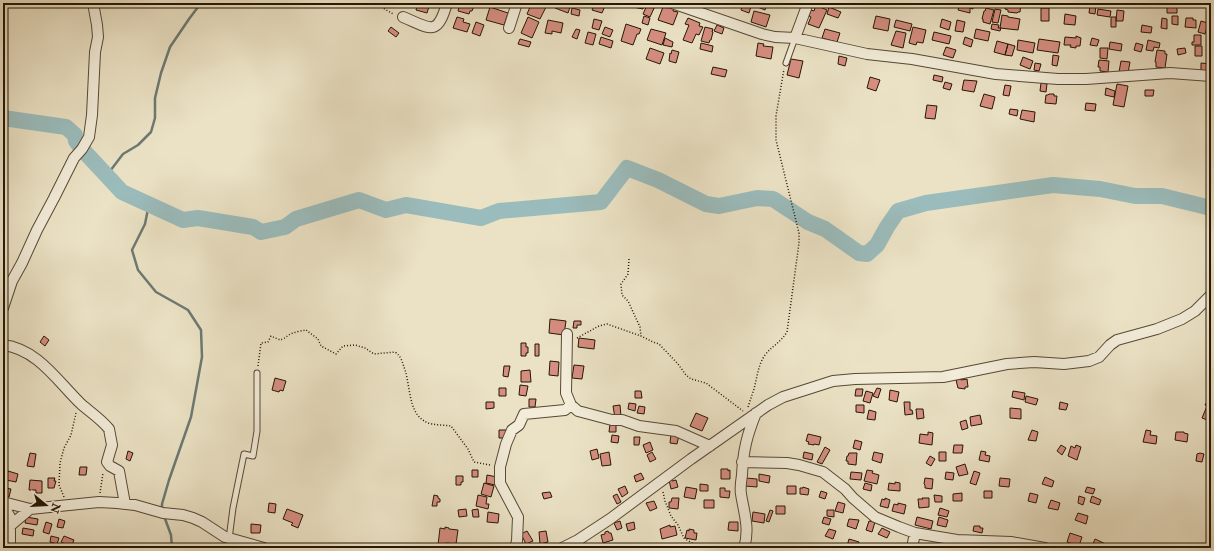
<svg xmlns="http://www.w3.org/2000/svg" width="1214" height="551" font-family="'IM FELL Double Pica',serif">
	<rect width="100%" height="100%" fill="#ebe2c5"/>
	<filter id="stains"><feTurbulence type="fractalNoise" baseFrequency=".005" numOctaves="4"/><feColorMatrix values="0 0 0 0 .2 0 0 0 0 .09 0 0 0 0 .02 0 0 0 .5 -.17"/></filter>
	<radialGradient id="worn" r=".72"><stop offset=".6" stop-color="#630" stop-opacity="0"/><stop offset="1" stop-color="#630" stop-opacity=".3"/></radialGradient>
	<g fill="none" stroke-linecap="round" stroke-linejoin="round">
		<!-- stream -->
		<path stroke="#6c7a73" stroke-width="2.5" d="M 107,175 L 123,154 L 138,145 L 151,132 L 155,118 L 155,98 L 161,73 L 170,47 L 189,19 L 201,3
			M 149,204 L 145,224 L 132,250 L 138,270 L 156,292 L 188,310 L 201,330 L 202,357 L 191,417 L 169,480 L 162,504 L 162,509
			M 164,516 L 171,535 L 172,548"/>
		<!-- river -->
		<path stroke="#9bbcbc" stroke-width="16" d="M 3,118 L 66,127 L 75,135 L 76,141 L 82,149 L 122,192 L 183,220 L 198,218 L 253,227 L 261,232 L 285,227 L 296,219 L 359,200 L 386,210 L 406,205 L 481,218 L 499,211 L 601,202 L 627,168 L 658,180 L 706,204 L 719,206 L 757,198 L 773,199 L 808,222 L 825,229 L 859,253 L 867,254 L 877,245 L 887,227 L 898,211 L 926,203 L 1053,185 L 1100,189 L 1135,196 L 1162,196 L 1211,208"/>
	</g>
	<!-- building -->
	<path fill="#d68e81" stroke="#251605" d="M 418,3 L 430,3 L 427,13 L 416,10 Z
		M 458,3 L 472,3 L 471,5 L 474,6 L 472,11 L 470,11 L 469,14 L 458,11 L 459,7 L 457,7 Z
		M 530,3 L 548,3 L 540,19 L 527,14 L 530,7 L 528,7 Z
		M 557,3 L 571,4 L 568,13 L 555,8 Z
		M 595,3 L 600,3 L 600,4 L 605,6 L 602,13 L 592,10 Z
		M 633,3 L 644,3 L 643,9 L 633,7 Z
		M 648,3 L 656,4 L 650,17 L 643,14 Z
		M 743,3 L 752,3 L 749,13 L 741,10 Z
		M 756,3 L 767,3 L 765,10 L 755,6 Z
		M 960,3 L 973,5 L 973,9 L 970,8 L 970,13 L 958,10 Z
		M 1006,3 L 1021,3 L 1020,12 L 1018,12 L 1017,13 L 1008,12 L 1008,10 L 1005,9 Z
		M 816,5 L 827,10 L 819,28 L 808,24 L 811,17 L 809,16 L 811,10 L 814,11 Z
		M 1090,5 L 1096,5 L 1095,14 L 1089,13 Z
		M 1167,5 L 1177,6 L 1177,13 L 1167,13 Z
		M 668,6 L 674,8 L 673,11 L 678,12 L 673,25 L 658,20 L 663,7 L 668,8 Z
		M 490,7 L 508,13 L 504,25 L 486,20 Z
		M 829,7 L 841,12 L 838,18 L 827,14 Z
		M 572,8 L 580,10 L 579,16 L 571,14 Z
		M 986,8 L 994,10 L 990,24 L 983,22 L 983,19 L 982,19 L 984,11 L 985,11 Z
		M 1041,8 L 1049,8 L 1049,21 L 1041,21 Z
		M 995,9 L 1001,10 L 998,23 L 992,22 Z
		M 1098,9 L 1111,11 L 1110,17 L 1097,15 Z
		M 1117,10 L 1124,11 L 1123,21 L 1116,21 Z
		M 754,11 L 770,15 L 766,27 L 751,22 Z
		M 1065,14 L 1076,16 L 1075,25 L 1064,24 Z
		M 1002,15 L 1008,16 L 1008,17 L 1020,19 L 1018,30 L 1000,28 Z
		M 644,16 L 650,18 L 648,25 L 642,23 Z
		M 876,16 L 890,19 L 888,31 L 873,28 Z
		M 1172,16 L 1178,16 L 1178,25 L 1172,24 Z
		M 457,17 L 464,19 L 463,22 L 470,24 L 467,32 L 453,28 Z
		M 528,17 L 539,22 L 532,38 L 521,33 Z
		M 1111,17 L 1116,17 L 1116,27 L 1111,27 Z
		M 688,18 L 700,23 L 699,26 L 703,27 L 699,35 L 696,34 L 692,43 L 683,40 L 689,25 L 685,24 Z
		M 1162,18 L 1167,19 L 1167,29 L 1161,28 Z
		M 1186,18 L 1193,18 L 1193,20 L 1196,20 L 1196,28 L 1185,27 Z
		M 594,19 L 602,21 L 599,30 L 592,28 Z
		M 942,19 L 951,22 L 949,30 L 940,27 Z
		M 548,20 L 563,23 L 561,33 L 552,31 L 552,34 L 545,33 Z
		M 896,20 L 912,24 L 910,31 L 894,27 Z
		M 957,20 L 965,22 L 963,32 L 955,31 Z
		M 1201,21 L 1208,23 L 1205,34 L 1198,32 Z
		M 476,22 L 484,25 L 480,36 L 472,33 Z
		M 626,24 L 641,29 L 639,34 L 637,34 L 633,45 L 621,41 Z
		M 992,24 L 999,25 L 998,28 L 1001,28 L 1000,31 L 991,29 Z
		M 717,25 L 724,28 L 722,34 L 714,31 Z
		M 1142,25 L 1152,27 L 1151,33 L 1141,32 Z
		M 391,27 L 399,33 L 396,37 L 388,31 Z
		M 605,27 L 613,30 L 610,37 L 602,34 Z
		M 705,27 L 713,29 L 712,32 L 713,32 L 711,40 L 710,40 L 709,43 L 701,41 Z
		M 913,27 L 926,30 L 923,43 L 917,42 L 916,45 L 909,43 Z
		M 576,29 L 580,30 L 577,39 L 572,37 Z
		M 651,29 L 666,33 L 662,45 L 647,40 Z
		M 825,29 L 840,33 L 837,42 L 822,38 Z
		M 976,29 L 990,32 L 988,41 L 974,38 Z
		M 896,31 L 906,33 L 903,48 L 891,45 Z
		M 588,32 L 596,34 L 593,45 L 585,43 Z
		M 934,32 L 951,36 L 949,44 L 932,40 Z
		M 1194,35 L 1201,35 L 1201,45 L 1192,45 L 1192,42 L 1194,42 Z
		M 1076,36 L 1081,38 L 1080,46 L 1076,46 L 1076,48 L 1070,47 L 1071,45 L 1064,45 L 1065,37 L 1076,38 Z
		M 601,37 L 613,41 L 611,48 L 599,44 Z
		M 965,37 L 973,40 L 971,47 L 963,44 Z
		M 665,38 L 673,42 L 672,47 L 663,45 Z
		M 1092,38 L 1099,40 L 1097,46 L 1090,45 Z
		M 520,39 L 531,42 L 529,47 L 518,44 Z
		M 1039,39 L 1060,42 L 1058,53 L 1037,50 Z
		M 1018,40 L 1035,43 L 1033,53 L 1017,50 Z
		M 1148,40 L 1160,43 L 1159,48 L 1154,47 L 1153,51 L 1146,50 Z
		M 997,41 L 1008,44 L 1005,55 L 994,52 Z
		M 1110,42 L 1122,44 L 1121,51 L 1109,49 Z
		M 701,43 L 713,46 L 712,52 L 700,49 Z
		M 758,43 L 764,44 L 763,46 L 773,47 L 771,59 L 756,56 Z
		M 1136,43 L 1143,45 L 1141,52 L 1134,50 Z
		M 1008,44 L 1015,46 L 1012,56 L 1005,55 Z
		M 1195,46 L 1202,46 L 1202,56 L 1195,56 Z
		M 946,47 L 956,50 L 953,58 L 943,55 Z
		M 650,48 L 664,53 L 660,64 L 646,59 Z
		M 1100,48 L 1108,48 L 1107,59 L 1100,58 Z
		M 1185,48 L 1186,53 L 1178,55 L 1177,49 Z
		M 672,50 L 679,52 L 676,63 L 669,61 L 670,53 L 671,54 Z
		M 1157,50 L 1165,51 L 1165,54 L 1167,54 L 1165,68 L 1156,67 L 1156,62 L 1155,62 Z
		M 1053,55 L 1059,56 L 1057,66 L 1052,65 Z
		M 839,56 L 847,58 L 845,66 L 838,64 Z
		M 1023,57 L 1033,61 L 1030,69 L 1020,65 Z
		M 791,59 L 803,61 L 799,78 L 787,75 Z
		M 1099,60 L 1109,61 L 1108,72 L 1100,71 L 1100,67 L 1098,67 Z
		M 1121,61 L 1130,62 L 1128,73 L 1119,72 Z
		M 1035,63 L 1041,64 L 1039,71 L 1034,70 Z
		M 1201,63 L 1211,64 L 1211,71 L 1201,71 Z
		M 713,67 L 727,70 L 725,77 L 711,74 Z
		M 934,75 L 943,77 L 942,82 L 933,80 Z
		M 870,77 L 880,80 L 876,91 L 867,88 Z
		M 964,80 L 977,81 L 974,92 L 962,90 Z
		M 945,82 L 952,84 L 950,90 L 943,88 Z
		M 1041,83 L 1047,84 L 1046,92 L 1040,91 Z
		M 1117,84 L 1128,86 L 1124,107 L 1113,105 Z
		M 1005,85 L 1011,86 L 1009,96 L 1003,95 Z
		M 1106,88 L 1115,91 L 1114,97 L 1105,95 Z
		M 1145,90 L 1154,90 L 1153,96 L 1145,96 Z
		M 984,94 L 995,97 L 992,109 L 980,106 Z
		M 1049,94 L 1054,94 L 1054,96 L 1057,96 L 1056,104 L 1045,103 L 1046,95 L 1048,95 Z
		M 1086,103 L 1096,104 L 1095,111 L 1085,110 Z
		M 927,105 L 937,106 L 935,119 L 925,118 Z
		M 1010,109 L 1018,110 L 1017,116 L 1009,114 Z
		M 1022,110 L 1035,112 L 1034,122 L 1020,119 Z
		M 550,319 L 566,321 L 564,335 L 549,333 Z
		M 574,321 L 581,321 L 581,325 L 577,325 L 577,328 L 573,328 Z
		M 44,336 L 49,340 L 45,346 L 40,342 Z
		M 579,338 L 595,340 L 594,349 L 578,347 Z
		M 521,343 L 526,343 L 526,347 L 528,347 L 528,353 L 526,353 L 526,356 L 521,356 Z
		M 535,344 L 539,344 L 539,356 L 535,356 Z
		M 550,361 L 559,362 L 558,376 L 549,375 Z
		M 574,365 L 584,366 L 582,379 L 572,378 Z
		M 504,366 L 510,366 L 508,377 L 503,376 Z
		M 530,370 L 531,382 L 521,382 L 521,371 Z
		M 275,378 L 286,381 L 283,391 L 280,390 L 279,392 L 272,390 Z
		M 961,379 L 961,380 L 967,379 L 968,387 L 965,387 L 965,389 L 958,388 L 956,380 Z
		M 520,385 L 528,386 L 526,396 L 519,395 Z
		M 499,388 L 506,388 L 506,396 L 499,396 Z
		M 877,388 L 881,389 L 878,398 L 873,396 Z
		M 856,389 L 863,389 L 862,396 L 855,396 Z
		M 890,390 L 899,392 L 897,402 L 889,400 Z
		M 635,391 L 641,391 L 642,398 L 635,398 Z
		M 866,391 L 873,393 L 870,403 L 863,401 Z
		M 1013,391 L 1025,393 L 1024,400 L 1012,397 Z
		M 1026,396 L 1038,399 L 1036,405 L 1025,402 Z
		M 529,399 L 536,399 L 535,407 L 529,407 Z
		M 1208,400 L 1211,401 L 1210,421 L 1202,418 L 1207,406 L 1205,405 Z
		M 486,402 L 494,402 L 494,408 L 486,409 Z
		M 904,402 L 910,402 L 910,410 L 912,410 L 913,414 L 905,415 Z
		M 1060,402 L 1068,404 L 1066,410 L 1059,409 Z
		M 629,403 L 636,404 L 635,411 L 628,409 Z
		M 620,405 L 621,417 L 615,418 L 613,406 Z
		M 856,405 L 864,405 L 864,413 L 856,412 Z
		M 639,406 L 645,407 L 644,414 L 637,413 Z
		M 1010,408 L 1021,409 L 1021,419 L 1010,418 Z
		M 916,409 L 923,409 L 924,418 L 917,419 Z
		M 869,410 L 876,412 L 875,420 L 867,419 Z
		M 696,413 L 708,418 L 702,431 L 690,426 Z
		M 980,415 L 982,424 L 971,426 L 970,417 Z
		M 966,420 L 968,428 L 962,430 L 960,422 Z
		M 610,424 L 616,425 L 616,432 L 609,432 Z
		M 499,430 L 507,430 L 507,438 L 499,438 Z
		M 1032,430 L 1038,432 L 1036,441 L 1028,440 Z
		M 1146,430 L 1151,431 L 1150,435 L 1157,436 L 1156,444 L 1143,442 Z
		M 928,432 L 933,433 L 932,445 L 919,443 L 920,434 L 928,435 Z
		M 1176,432 L 1184,432 L 1184,433 L 1188,434 L 1187,442 L 1175,440 Z
		M 671,434 L 679,435 L 677,444 L 670,443 Z
		M 808,434 L 821,437 L 819,445 L 814,444 L 814,445 L 808,444 L 809,442 L 806,441 Z
		M 612,435 L 619,436 L 618,443 L 611,442 Z
		M 634,437 L 640,437 L 639,445 L 634,445 Z
		M 855,440 L 862,442 L 860,450 L 853,448 Z
		M 650,442 L 653,450 L 646,453 L 643,445 Z
		M 954,445 L 963,445 L 962,453 L 953,453 Z
		M 1061,445 L 1066,448 L 1062,455 L 1057,451 Z
		M 1076,445 L 1081,447 L 1077,460 L 1068,456 L 1071,446 L 1075,448 Z
		M 825,447 L 830,450 L 822,464 L 817,462 Z
		M 597,449 L 599,458 L 592,460 L 590,451 Z
		M 128,451 L 133,453 L 130,461 L 126,459 Z
		M 981,451 L 986,452 L 985,455 L 990,456 L 989,462 L 979,460 Z
		M 609,452 L 611,465 L 602,466 L 600,454 Z
		M 652,452 L 656,459 L 650,462 L 647,455 Z
		M 804,452 L 813,454 L 812,460 L 803,458 Z
		M 874,452 L 883,454 L 881,463 L 872,460 Z
		M 939,452 L 946,452 L 946,461 L 939,461 Z
		M 30,453 L 36,454 L 34,467 L 27,466 Z
		M 849,453 L 857,453 L 856,465 L 848,464 L 848,461 L 846,461 L 847,456 L 848,456 Z
		M 1200,453 L 1204,454 L 1202,462 L 1196,461 L 1197,454 Z
		M 930,456 L 935,459 L 931,466 L 926,463 Z
		M 965,464 L 968,474 L 959,476 L 956,467 Z
		M 80,467 L 87,467 L 86,475 L 79,475 Z
		M 721,469 L 728,469 L 728,471 L 730,470 L 730,479 L 721,479 Z
		M 472,470 L 478,470 L 478,477 L 472,477 Z
		M 867,470 L 873,471 L 872,473 L 879,475 L 877,484 L 864,481 Z
		M 8,471 L 18,474 L 16,482 L 6,480 Z
		M 974,471 L 980,473 L 976,485 L 970,483 Z
		M 851,472 L 862,473 L 861,480 L 850,479 Z
		M 946,472 L 954,473 L 953,480 L 945,479 Z
		M 641,473 L 644,479 L 636,482 L 634,476 Z
		M 759,474 L 770,476 L 769,483 L 759,481 Z
		M 487,475 L 497,477 L 495,485 L 486,483 Z
		M 456,476 L 463,476 L 463,482 L 461,482 L 461,485 L 456,485 Z
		M 1045,477 L 1054,481 L 1052,487 L 1042,484 Z
		M 48,478 L 55,478 L 54,481 L 56,481 L 54,488 L 48,488 Z
		M 746,478 L 757,479 L 757,487 L 745,486 Z
		M 925,478 L 933,479 L 932,489 L 925,488 L 925,485 L 924,484 Z
		M 1000,478 L 1010,479 L 1009,487 L 999,486 Z
		M 671,479 L 672,481 L 676,480 L 678,487 L 671,489 L 669,480 Z
		M 30,480 L 42,481 L 42,493 L 36,493 L 36,490 L 29,490 Z
		M 895,482 L 900,483 L 900,491 L 888,490 L 889,483 L 895,484 Z
		M 484,483 L 494,486 L 491,497 L 481,494 Z
		M 865,483 L 872,485 L 871,491 L 863,489 Z
		M 700,484 L 708,485 L 708,491 L 700,491 Z
		M 625,486 L 628,493 L 622,497 L 618,489 Z
		M 787,486 L 796,486 L 796,494 L 787,494 Z
		M 686,487 L 697,489 L 695,499 L 684,497 Z
		M 803,487 L 809,489 L 808,495 L 800,494 L 800,488 L 803,488 Z
		M 1087,487 L 1095,489 L 1093,494 L 1085,492 Z
		M 5,488 L 11,489 L 9,497 L 3,496 Z
		M 720,488 L 725,488 L 725,491 L 730,491 L 729,498 L 720,497 Z
		M 821,491 L 827,493 L 825,499 L 819,497 Z
		M 984,491 L 992,491 L 992,498 L 984,498 Z
		M 550,492 L 552,497 L 544,499 L 542,493 Z
		M 962,493 L 962,501 L 953,501 L 953,494 Z
		M 1030,493 L 1038,495 L 1036,503 L 1028,501 Z
		M 617,494 L 621,502 L 617,504 L 613,496 Z
		M 434,495 L 438,496 L 438,498 L 440,499 L 440,502 L 437,502 L 437,506 L 432,506 Z
		M 478,495 L 487,497 L 486,504 L 489,504 L 488,509 L 476,506 Z
		M 934,495 L 942,496 L 942,502 L 935,502 Z
		M 1079,496 L 1085,498 L 1083,505 L 1078,503 Z
		M 1092,496 L 1101,500 L 1099,505 L 1090,502 Z
		M 672,498 L 679,498 L 678,509 L 669,508 L 669,502 L 671,502 Z
		M 885,498 L 890,500 L 888,508 L 880,506 L 882,499 L 885,500 Z
		M 922,498 L 929,498 L 929,507 L 919,508 L 918,499 L 923,499 Z
		M 704,500 L 714,500 L 714,508 L 704,508 Z
		M 1051,500 L 1060,503 L 1058,510 L 1048,508 Z
		M 654,501 L 657,508 L 650,511 L 646,503 Z
		M 838,502 L 845,504 L 843,513 L 835,511 Z
		M 269,503 L 276,504 L 275,513 L 268,512 Z
		M 898,503 L 906,505 L 904,514 L 892,511 L 894,504 L 898,505 Z
		M 776,506 L 785,506 L 785,514 L 776,514 Z
		M 940,508 L 949,511 L 947,517 L 938,515 Z
		M 287,509 L 303,515 L 298,528 L 291,525 L 293,523 L 283,519 Z
		M 466,509 L 467,516 L 459,517 L 458,510 Z
		M 478,509 L 479,517 L 473,517 L 472,510 Z
		M 770,510 L 773,511 L 769,522 L 766,521 Z
		M 827,510 L 834,510 L 834,517 L 827,516 Z
		M 488,512 L 499,514 L 498,523 L 487,522 Z
		M 753,512 L 765,514 L 764,523 L 752,521 Z
		M 1078,513 L 1088,516 L 1086,524 L 1075,520 Z
		M 26,517 L 38,519 L 37,525 L 25,523 Z
		M 824,517 L 831,519 L 829,525 L 822,523 Z
		M 917,517 L 933,521 L 931,529 L 915,525 Z
		M 939,517 L 948,520 L 946,527 L 937,525 Z
		M 59,519 L 65,521 L 63,528 L 57,527 Z
		M 849,519 L 859,520 L 856,529 L 847,526 Z
		M 620,521 L 622,528 L 617,530 L 614,523 Z
		M 869,521 L 875,522 L 872,532 L 866,530 Z
		M 46,522 L 52,524 L 49,534 L 43,532 Z
		M 634,522 L 635,529 L 628,531 L 626,524 Z
		M 729,522 L 738,522 L 738,531 L 728,530 Z
		M 251,524 L 261,525 L 260,533 L 251,533 Z
		M 670,525 L 670,527 L 675,526 L 677,535 L 662,539 L 660,529 Z
		M 974,526 L 980,526 L 980,528 L 983,528 L 982,533 L 973,531 Z
		M 445,527 L 449,528 L 449,529 L 458,530 L 456,544 L 446,543 L 445,546 L 438,545 L 440,528 L 445,529 Z
		M 23,528 L 34,530 L 33,536 L 22,534 Z
		M 882,528 L 890,532 L 887,538 L 878,534 Z
		M 689,529 L 694,530 L 694,533 L 697,533 L 696,540 L 685,538 L 687,530 L 689,531 Z
		M 829,529 L 836,531 L 833,539 L 825,536 Z
		M 527,531 L 533,541 L 526,544 L 521,534 Z
		M 546,531 L 548,542 L 540,544 L 539,532 Z
		M 608,531 L 609,533 L 611,533 L 613,540 L 603,543 L 601,535 L 605,534 L 605,532 Z
		M 1070,533 L 1082,537 L 1079,546 L 1067,542 Z
		M 51,536 L 59,538 L 57,544 L 50,542 Z
		M 64,536 L 74,540 L 71,547 L 61,542 Z
		M 849,539 L 859,542 L 857,548 L 847,546 Z
		M 1095,539 L 1108,545 L 1107,548 L 1096,548 L 1092,546 Z"/>
	<g fill="none" stroke-linecap="round" stroke-linejoin="round">
		<defs>
			<path id="service" d="M 786,63 L 795,38
				M 229,539 L 233,508 L 244,454 L 253,456 L 257,431 L 257,373"/>
			<path id="minor" d="M 672,3 L 762,34 L 775,37 L 795,38 L 867,54 L 912,59 L 996,74 L 1058,79 L 1086,79 L 1170,73 L 1211,76
				M 403,17 C 430,28 437,38 447,3
				M 509,28 L 517,3
				M 795,38 L 808,3
				M 3,308 L 12,281 L 22,263 L 37,230 L 54,198 L 74,158 L 82,149 L 89,137 L 92,115 L 95,52 L 98,37 L 97,25 L 93,3
				M 567,334 L 566,393 L 571,405 L 578,411 L 612,420 L 622,420 L 639,426 L 676,431 L 710,446
				M 3,345 C 38,349 58,382 81,404 C 90,412 101,419 109,429 L 112,445 L 107,462 L 110,466 L 119,471 L 125,504
				M 742,462 L 787,463 L 799,465 L 823,472 L 845,489 L 853,498 L 875,517 L 899,527 L 915,533 L 957,540 L 1011,542 L 1045,548
				M 3,502 L 30,509
				M 3,505 L 10,517 L 10,548
				M 10,526 L 30,509 L 99,502 L 117,503 L 135,505 L 163,513 L 183,515 L 193,518 L 202,522 L 225,537 L 264,548
				M 515,548 L 517,541 L 518,517 L 500,483 L 500,467 L 506,444 L 512,430 L 519,425 L 524,414 L 565,410 L 571,405
				M 562,548 L 578,540 L 610,519 L 691,459 L 768,405 L 783,397 L 833,381 L 855,379 L 943,377 L 1007,364 L 1034,362 L 1064,364 L 1089,361 L 1099,357 L 1110,345 L 1117,340 L 1157,329 L 1182,319 L 1195,311 L 1211,295
				M 744,548 C 750,529 744,513 741,494 C 740,488 741,481 742,475 C 743,451 747,435 756,413
				M 912,548 L 915,533"/>
		</defs>
		<!-- service casing -->
		<use href="#service" stroke="#564935" stroke-width="7"/>
		<!-- minor casing -->
		<use href="#minor" stroke="#564935" stroke-width="12"/>
		<!-- path -->
		<path stroke="#251605" stroke-width="1.5" stroke-dasharray="1 2" stroke-linecap="butt" d="M 377,3 L 381,7 L 393,14
			M 629,259 L 628,274 L 621,284 L 622,295 L 628,301 L 640,327 L 641,336 L 653,342 L 659,344 L 678,364 L 686,375 L 691,379 L 706,383 L 743,411
			M 577,338 L 599,326 L 607,324 L 641,336
			M 258,366 L 261,343 L 268,342 L 271,336 C 282,341 280,341 289,335 C 293,332 301,331 306,330 L 318,339 L 321,346 L 336,354 L 343,346 L 355,345 L 365,348 L 374,354 L 395,352 C 402,357 402,362 405,370 C 411,389 408,419 432,424 C 438,425 445,425 451,426 L 468,449 L 474,462 L 490,465
			M 748,407 C 750,401 752,395 754,389 C 757,378 758,365 765,355 C 772,346 780,343 787,332 L 799,243 L 799,233 L 776,140 L 776,116 L 784,69
			M 663,492 L 665,501 L 671,516 L 678,525 L 684,538 L 700,548
			M 100,493 L 103,473
			M 64,497 L 59,485 L 60,463 L 64,448 L 71,435 L 76,413"/>
		<!-- service -->
		<use href="#service" stroke="#f2ecd9" stroke-width="5"/>
		<!-- minor -->
		<use href="#minor" stroke="#f2ecd9" stroke-width="10"/>
	</g>
	<!-- margin -->
	<rect width="1214" height="551" fill="none" stroke="#ebe2c5" stroke-width="16"/>
	<rect x="4" y="4" width="1206" height="543" fill="none" stroke="#251605" stroke-width="2"/>
	<rect x="8" y="8" width="1198" height="535" fill="none" stroke="#251605"/>
	<!-- north arrow -->
	<g transform="translate(46 505) rotate(108)" stroke="#f2ecd9" stroke-width="3" paint-order="stroke">
	<path d="M0-3L7 15L0 10L-7 15Z" fill="#251605"/>
	<text y="-6" font-size="11" font-weight="bold" text-anchor="middle" fill="#251605">N</text>
	</g>
	<rect width="100%" height="100%" filter="url(#stains)"/>
	<rect width="100%" height="100%" fill="url(#worn)"/>
</svg>
